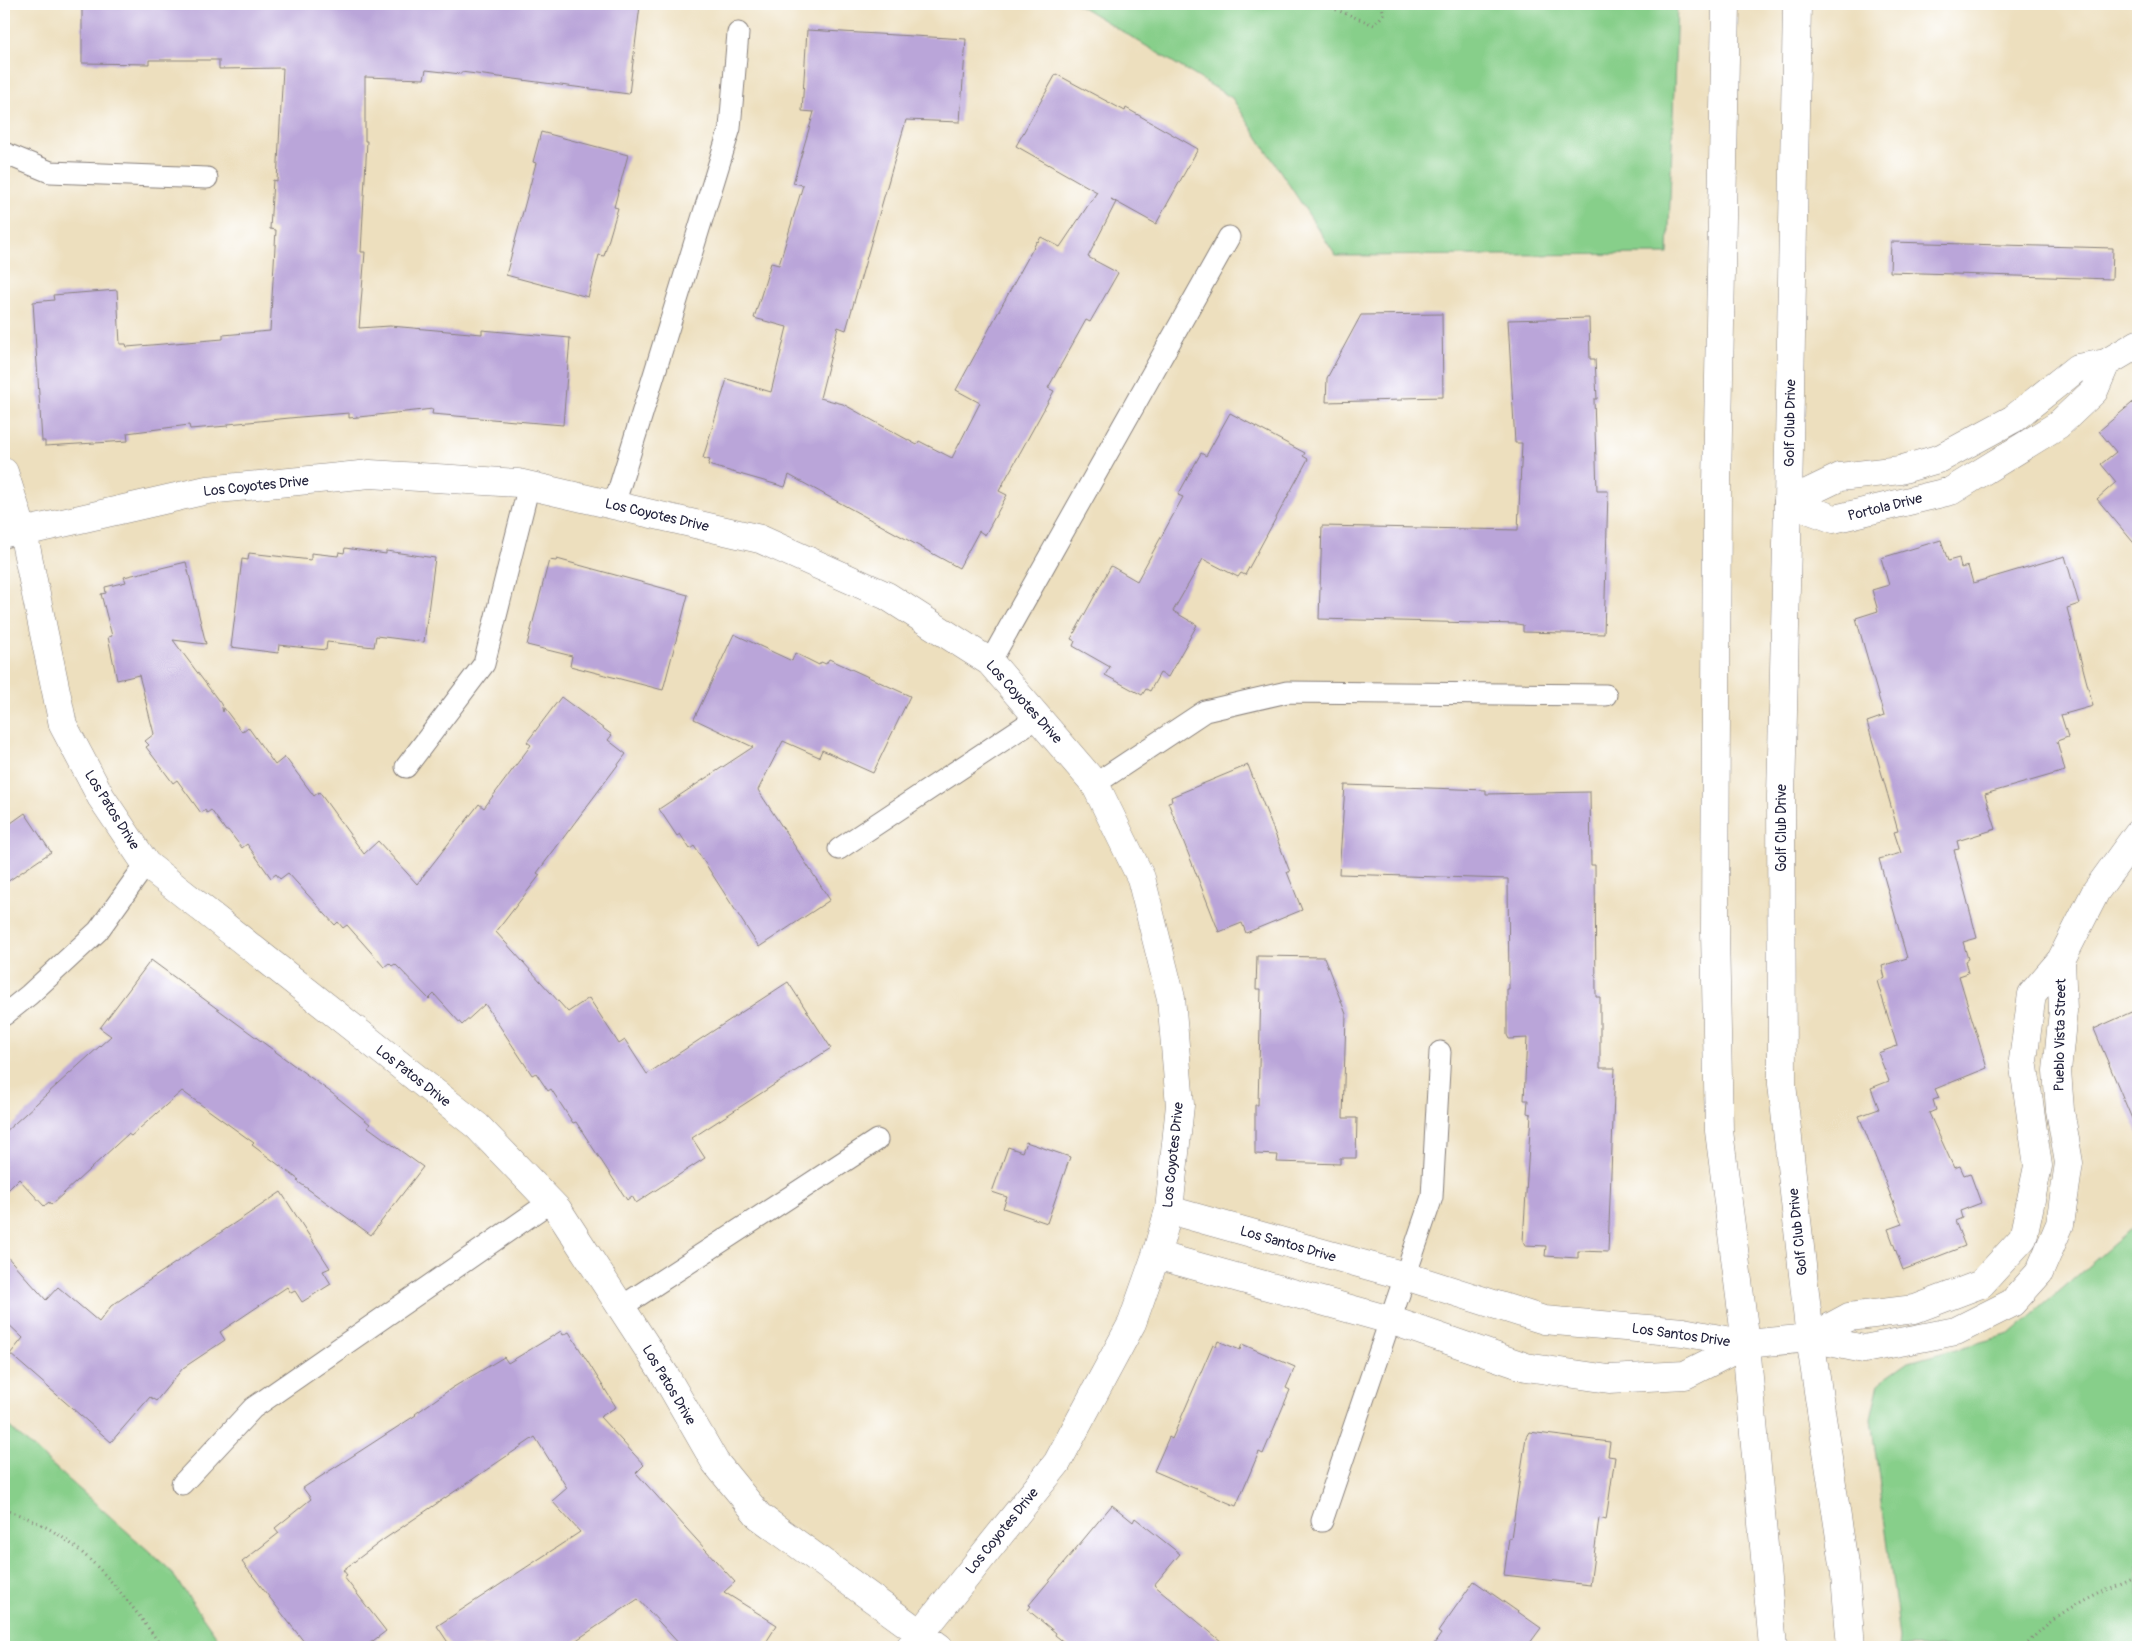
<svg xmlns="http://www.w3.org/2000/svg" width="2142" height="1651" font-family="Pangolin,sans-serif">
	<rect width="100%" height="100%" fill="#fff"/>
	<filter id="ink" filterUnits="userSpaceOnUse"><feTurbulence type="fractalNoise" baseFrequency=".02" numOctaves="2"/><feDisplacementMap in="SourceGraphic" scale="10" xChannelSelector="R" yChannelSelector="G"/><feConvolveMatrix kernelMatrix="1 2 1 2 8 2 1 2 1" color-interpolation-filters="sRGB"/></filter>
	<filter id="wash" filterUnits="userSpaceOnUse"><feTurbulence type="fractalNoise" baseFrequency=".0096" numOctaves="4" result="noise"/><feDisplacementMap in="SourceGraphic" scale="20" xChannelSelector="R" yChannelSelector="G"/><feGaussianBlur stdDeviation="1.12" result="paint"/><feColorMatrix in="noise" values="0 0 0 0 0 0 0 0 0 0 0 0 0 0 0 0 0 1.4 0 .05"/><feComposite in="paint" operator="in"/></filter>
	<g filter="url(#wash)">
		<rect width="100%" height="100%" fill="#eddfbe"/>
		<!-- green -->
		<path fill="#87cf8a" stroke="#547862" d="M 1077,4 L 1677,4 L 1668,254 L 1336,256 L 1232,98 Z
			M 2138,1223 L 2138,1647 L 1899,1647 L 1900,1637 L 1871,1419 L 1879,1383 L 1909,1362 L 2010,1334 Z
			M 4,1422 L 169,1569 L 224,1647 L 4,1647 Z"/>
		<g id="blocks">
			<!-- building -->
			<path fill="#baa5d9" d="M 82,4 L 622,4 L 640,6 L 629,94 L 461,72 L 461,74 L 426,70 L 424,79 L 365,77 L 365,141 L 367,141 L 361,252 L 365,252 L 359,328 L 390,326 L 482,334 L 482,330 L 570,338 L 563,425 L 432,414 L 433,409 L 349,418 L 349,413 L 300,417 L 228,424 L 228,426 L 190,429 L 189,425 L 127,433 L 128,441 L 45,446 L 45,441 L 42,441 L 33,302 L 54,300 L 53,295 L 117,290 L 120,344 L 126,344 L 127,347 L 223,339 L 223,335 L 270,331 L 276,230 L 270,229 L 273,180 L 277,181 L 283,68 L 219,69 L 219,60 L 149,60 L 149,64 L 82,63 Z
				M 807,30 L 966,39 L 960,122 L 906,120 L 846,330 L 838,327 L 820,398 L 843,404 L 917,445 L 919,441 L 952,458 L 980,403 L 956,390 L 1037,241 L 1038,242 L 1041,237 L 1060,247 L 1097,192 L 1016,146 L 1056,74 L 1125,111 L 1126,108 L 1198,149 L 1156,224 L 1111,199 L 1116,202 L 1088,257 L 1118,273 L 1090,322 L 1086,320 L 1048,388 L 1054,391 L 999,491 L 1007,495 L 985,535 L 979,531 L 959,568 L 789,475 L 785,487 L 708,465 L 710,460 L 703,458 L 727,379 L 771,392 L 787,327 L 754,318 L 771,263 L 779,265 L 803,185 L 793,183 L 814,112 L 802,111 Z
				M 541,132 L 628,155 L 614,207 L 618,208 L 604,256 L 599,255 L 588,297 L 506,275 L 536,163 L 533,162 Z
				M 1891,242 L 2113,248 L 2112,279 L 1890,272 Z
				M 1442,314 L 1443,397 L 1402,398 L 1402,400 L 1326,402 L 1327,378 L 1361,315 Z
				M 1589,318 L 1590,359 L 1595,359 L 1597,399 L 1594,399 L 1597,491 L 1608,491 L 1604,634 L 1523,632 L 1523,625 L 1517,624 L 1319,619 L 1322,526 L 1518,530 L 1522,443 L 1515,443 L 1508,320 Z
				M 2138,398 L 2138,548 L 2097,499 L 2116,482 L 2101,464 L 2116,452 L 2099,431 Z
				M 1230,413 L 1305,453 L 1303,456 L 1308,459 L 1245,575 L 1241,573 L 1238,577 L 1203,559 L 1173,611 L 1197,625 L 1168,677 L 1160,673 L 1150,691 L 1146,689 L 1142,695 L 1105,675 L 1110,667 L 1073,646 L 1075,641 L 1071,639 L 1111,566 L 1137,581 L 1183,497 L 1178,495 L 1201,453 L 1206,456 Z
				M 1941,540 L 1948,561 L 1959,558 L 1961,568 L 1968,566 L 1973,583 L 2065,556 L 2079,604 L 2067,608 L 2093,706 L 2061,715 L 2068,737 L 2057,741 L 2065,771 L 1985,794 L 1996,829 L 1957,841 L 1959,849 L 1954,850 L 1977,938 L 1963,942 L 1968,959 L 1965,961 L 1968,973 L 1959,976 L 1987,1068 L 1935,1089 L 1939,1098 L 1933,1100 L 1936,1110 L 1929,1113 L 1954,1168 L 1960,1166 L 1964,1175 L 1970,1173 L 1981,1203 L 1960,1211 L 1962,1218 L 1955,1221 L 1965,1246 L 1903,1270 L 1888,1229 L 1902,1224 L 1859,1116 L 1879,1109 L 1871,1088 L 1889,1081 L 1878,1053 L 1897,1046 L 1877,981 L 1885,978 L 1882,966 L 1907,958 L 1879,859 L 1901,853 L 1894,832 L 1898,831 L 1867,722 L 1884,716 L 1856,618 L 1878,611 L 1872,590 L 1889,585 L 1881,558 Z
				M 345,548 L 386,554 L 386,551 L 435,558 L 424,642 L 376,636 L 374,647 L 327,642 L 326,650 L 279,645 L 278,653 L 231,647 L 242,559 L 248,560 L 249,553 L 311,560 L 311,553 L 338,556 L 339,552 L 344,553 Z
				M 557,559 L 688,595 L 663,690 L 570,666 L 572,656 L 527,645 L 549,560 L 556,561 Z
				M 186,562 L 206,644 L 173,640 L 221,704 L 223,712 L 224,708 L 242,732 L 248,727 L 275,765 L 285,757 L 314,796 L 319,792 L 364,854 L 378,841 L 417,884 L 479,804 L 484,808 L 531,745 L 527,742 L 561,697 L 612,735 L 608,740 L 626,754 L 537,873 L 540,875 L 496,932 L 568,1012 L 589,998 L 619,1044 L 625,1040 L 647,1074 L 788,982 L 831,1048 L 692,1138 L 705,1158 L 636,1203 L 632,1196 L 627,1200 L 576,1122 L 573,1123 L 551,1089 L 548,1091 L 536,1073 L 532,1075 L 485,1004 L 462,1025 L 434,994 L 429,999 L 395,964 L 392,966 L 389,963 L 384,967 L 347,925 L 343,928 L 338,922 L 335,925 L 288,873 L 280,879 L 276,874 L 271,878 L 247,844 L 242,848 L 228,830 L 226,831 L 211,810 L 207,813 L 205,810 L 201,813 L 177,780 L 173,783 L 146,747 L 149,745 L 145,741 L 154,734 L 139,675 L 117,680 L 108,637 L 112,636 L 101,594 L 106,593 L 105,587 L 126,582 L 124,577 Z
				M 734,634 L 792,661 L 795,653 L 819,665 L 821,662 L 826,664 L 829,659 L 910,696 L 873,773 L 822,750 L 819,757 L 783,741 L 758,790 L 830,900 L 759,947 L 694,846 L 690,849 L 680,834 L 677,836 L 659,809 L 753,747 L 694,719 Z
				M 1248,765 L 1290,872 L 1287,872 L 1302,910 L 1246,933 L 1242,923 L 1219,932 L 1168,802 L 1172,801 L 1171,797 Z
				M 1345,785 L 1486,790 L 1486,794 L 1590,792 L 1591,865 L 1595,865 L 1596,997 L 1600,997 L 1600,1068 L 1615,1068 L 1608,1252 L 1578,1251 L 1578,1258 L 1545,1256 L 1546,1246 L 1525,1245 L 1523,1241 L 1531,1114 L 1527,1113 L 1528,1100 L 1524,1100 L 1527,1038 L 1509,1039 L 1507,1035 L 1507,989 L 1509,989 L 1508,879 L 1339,874 Z
				M 25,813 L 51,852 L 4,884 L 4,828 Z
				M 1257,956 L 1324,957 L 1346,1014 L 1343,1118 L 1357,1118 L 1356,1158 L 1340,1158 L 1340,1164 L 1277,1162 L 1278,1155 L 1255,1154 L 1255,1105 L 1258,1105 L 1261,989 L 1256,989 Z
				M 151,960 L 333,1094 L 370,1124 L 368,1127 L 423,1167 L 371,1235 L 297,1181 L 299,1180 L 252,1145 L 254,1143 L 182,1091 L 131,1136 L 128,1134 L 51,1205 L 49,1202 L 44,1206 L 19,1179 L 4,1194 L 4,1133 L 111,1036 L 100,1028 Z
				M 2138,1009 L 2138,1133 L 2094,1029 Z
				M 1026,1142 L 1070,1157 L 1047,1223 L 1003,1208 L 1007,1197 L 992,1192 L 1008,1147 L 1022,1152 Z
				M 281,1192 L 330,1268 L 323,1271 L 331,1284 L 302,1302 L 295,1291 L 291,1293 L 287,1287 L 220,1332 L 225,1340 L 183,1368 L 156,1401 L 150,1397 L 111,1442 L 10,1354 L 23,1338 L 4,1320 L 4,1253 L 46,1300 L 58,1287 L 99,1322 L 111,1306 Z
				M 561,1331 L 563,1335 L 569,1332 L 616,1407 L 600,1417 L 644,1465 L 636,1473 L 735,1582 L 724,1592 L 777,1625 L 763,1647 L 682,1647 L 638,1599 L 566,1647 L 451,1647 L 437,1626 L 580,1532 L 552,1501 L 567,1488 L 535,1437 L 383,1540 L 343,1570 L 347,1575 L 344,1577 L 386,1631 L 365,1647 L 308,1647 L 242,1562 L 279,1533 L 275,1528 L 311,1499 L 303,1488 L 416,1415 L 415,1414 L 452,1388 L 504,1357 L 508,1363 Z
				M 1218,1341 L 1240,1350 L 1242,1344 L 1295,1367 L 1286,1388 L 1290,1390 L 1263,1454 L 1259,1452 L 1236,1506 L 1154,1471 L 1169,1437 L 1172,1439 L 1213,1344 L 1216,1346 Z
				M 1529,1432 L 1610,1442 L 1608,1456 L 1615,1457 L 1606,1520 L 1599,1518 L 1590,1585 L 1504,1575 L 1509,1538 L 1511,1538 L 1526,1437 Z
				M 1112,1505 L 1133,1522 L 1135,1518 L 1180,1554 L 1154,1585 L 1228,1647 L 1070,1647 L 1055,1635 L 1056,1633 L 1028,1610 L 1031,1606 L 1029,1605 Z
				M 1474,1581 L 1541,1628 L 1527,1647 L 1432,1647 L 1441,1634 L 1438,1632 Z"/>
		</g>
	</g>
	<g filter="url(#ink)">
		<use href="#blocks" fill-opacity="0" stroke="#88807c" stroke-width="1"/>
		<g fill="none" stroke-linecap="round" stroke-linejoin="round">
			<defs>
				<path id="lane" d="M 4,153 L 50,172 L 207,178
					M 614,505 L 730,128 L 738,33
					M 4,537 L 23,532
					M 990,662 L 1229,237
					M 406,767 L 484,664 L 529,485
					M 1095,784 L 1205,711 L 1287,692 L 1606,695
					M 839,849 L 1038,717
					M 4,1015 L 29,995 L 98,931 L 146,864
					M 621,1307 L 877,1140
					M 182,1484 L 253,1408 L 550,1202
					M 1322,1521 L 1432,1197 L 1440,1052"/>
				<path id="street" d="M 4,472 L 23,532 L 63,725 L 101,797 L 146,864 L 477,1126 L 558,1210 L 665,1375 L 715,1462 L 759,1516 L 939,1647
					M 1788,502 L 1840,477 L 1900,470 L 1941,458 L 2013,419 L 2077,368 L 2106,363 L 2138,344
					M 1788,502 L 1834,519 L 1951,491 L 2058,425 L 2094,391 L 2106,363
					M 23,532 L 207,490 L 370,474 L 518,483 L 760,539 L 887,596 L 990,662 L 1095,784 L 1141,878 L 1171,998 L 1180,1105 L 1169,1210 L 1156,1255 L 1132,1323 L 1057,1463 L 910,1647
					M 1169,1210 L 1405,1276 L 1544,1320 L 1683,1332 L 1746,1344 L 1810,1338 L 1864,1349 L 1956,1331 L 2012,1303 L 2039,1273 L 2060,1224 L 2069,1163 L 2060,1110 L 2057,1071 L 2063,1011 L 2061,960
					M 1156,1255 L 1390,1320 L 1526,1367 L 1609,1379 L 1685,1375 L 1746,1344
					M 1810,1338 L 1849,1317 L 1915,1309 L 1981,1284 L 2023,1238 L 2038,1166 L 2023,1060 L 2032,994 L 2061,960 L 2096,891 L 2138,833"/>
				<path id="secondary" d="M 1726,4 L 1717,484 L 1715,932 L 1719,1131 L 1746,1344 L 1773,1647
					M 1797,4 L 1788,502 L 1781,796 L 1782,1084 L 1810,1338 L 1844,1564 L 1851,1647"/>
			</defs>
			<!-- lane casing -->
			<use href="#lane" stroke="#88807c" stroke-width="23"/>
			<!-- street casing -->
			<use href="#street" stroke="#88807c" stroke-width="29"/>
			<!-- secondary casing -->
			<use href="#secondary" stroke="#88807c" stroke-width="29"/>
			<!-- path -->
			<path stroke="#88807c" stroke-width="3" stroke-dasharray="1 4" stroke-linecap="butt" d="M 1322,4 L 1374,25 L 1384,14 L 1381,4
				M 4,1510 C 76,1529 121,1590 162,1647
				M 2025,1647 C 2053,1611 2098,1594 2138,1575"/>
			<!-- lane -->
			<use href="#lane" stroke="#fff" stroke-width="21"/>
			<!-- street -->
			<use href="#street" stroke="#fff" stroke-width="28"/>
			<!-- secondary -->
			<use href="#secondary" stroke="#fff" stroke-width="28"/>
		</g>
	</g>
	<g text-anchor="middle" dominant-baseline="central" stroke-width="4" stroke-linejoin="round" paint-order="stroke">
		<!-- street labels -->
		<g font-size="14" fill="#22223b" stroke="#fff">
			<text transform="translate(1790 423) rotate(-89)">Golf Club Drive</text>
			<text transform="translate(256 486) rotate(-6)">Los Coyotes Drive</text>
			<text transform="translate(1885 507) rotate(-14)">Portola Drive</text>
			<text transform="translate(657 515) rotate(13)">Los Coyotes Drive</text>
			<text transform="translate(1024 702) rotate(48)">Los Coyotes Drive</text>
			<text transform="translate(112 810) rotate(58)">Los Patos Drive</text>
			<text transform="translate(1781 828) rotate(-90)">Golf Club Drive</text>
			<text transform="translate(2060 1035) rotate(-89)">Pueblo Vista Street</text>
			<text transform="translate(413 1076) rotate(38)">Los Patos Drive</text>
			<text transform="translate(1173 1155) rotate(-84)">Los Coyotes Drive</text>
			<text transform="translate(1798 1232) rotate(-96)">Golf Club Drive</text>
			<text transform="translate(1288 1244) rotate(16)">Los Santos Drive</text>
			<text transform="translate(1681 1335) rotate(8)">Los Santos Drive</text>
			<text transform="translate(669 1385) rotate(59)">Los Patos Drive</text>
			<text transform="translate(1002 1531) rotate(-51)">Los Coyotes Drive</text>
		</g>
	</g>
	<!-- margin -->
	<rect width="2142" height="1651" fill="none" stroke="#fff" stroke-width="20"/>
</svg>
